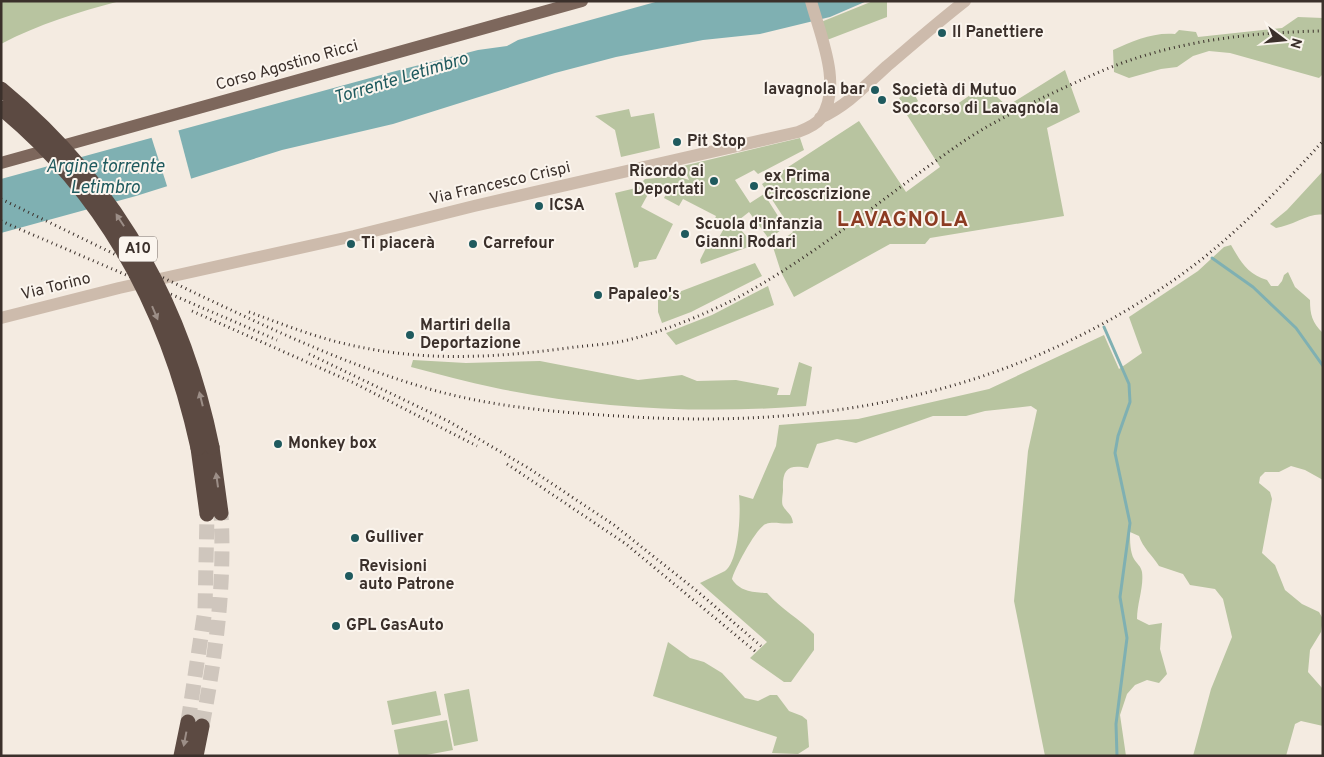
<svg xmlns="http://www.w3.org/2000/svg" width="1324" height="757" font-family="Overpass,sans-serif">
	<rect width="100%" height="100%" fill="#f4ebe1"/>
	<!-- green -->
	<path fill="#b8c4a0" d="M 1,1 L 120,1 C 78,12 39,24 1,44 Z
		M 873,1 L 887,1 L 887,17 L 827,40 L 821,22 Z
		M 1298,17 L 1323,18 L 1323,74 L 1319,78 L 1230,53 L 1209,51 L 1193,56 L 1177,67 L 1161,69 L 1129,78 L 1114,72 L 1113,50 C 1133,41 1153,32 1175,34 L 1179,30 L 1196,32 L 1198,37 L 1282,28 Z
		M 1065,70 L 1080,112 L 1047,128 L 1064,216 L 930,238 L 925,244 L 890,244 L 794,297 L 781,272 L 773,247 L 793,232 L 762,184 L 859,121 L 906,192 L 940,167 L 900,104 L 902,103 L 899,98 L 912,90 L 918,101 L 914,104 L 919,110 L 936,103 L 943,114 L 973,93 L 976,95 L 985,86 L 1007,106 Z
		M 629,109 L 631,117 L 654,113 L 660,148 L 621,157 L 615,130 L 595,116 Z
		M 800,138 L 804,150 L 758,174 L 754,170 L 735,180 L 750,203 L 764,194 L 785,227 L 769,239 L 749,212 L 735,223 L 754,245 L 701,264 L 700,260 L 711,238 L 717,241 L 723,230 L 713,224 L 716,216 L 683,199 L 679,206 L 664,198 L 666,194 L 652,187 L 641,207 L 673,224 L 656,259 L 639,262 L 638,267 L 634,268 L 615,193 L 636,188 L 645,179 L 677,176 L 689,180 L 683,166 Z
		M 1323,171 L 1323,215 C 1311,212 1292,226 1276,228 L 1270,224 L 1287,210 Z
		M 1231,245 C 1241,262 1247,274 1267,280 L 1271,286 L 1278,286 L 1282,281 L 1284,275 L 1288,272 L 1295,287 L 1310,300 C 1310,314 1312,323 1323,333 L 1323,480 L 1305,470 L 1291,466 L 1279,472 L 1265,472 L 1260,477 L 1259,483 L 1270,492 L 1272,499 L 1262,553 L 1275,565 L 1285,590 L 1302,604 L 1319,612 L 1323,619 L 1321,632 L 1310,650 L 1308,672 L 1323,689 L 1323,726 L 1301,721 L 1295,724 L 1286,756 L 1193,756 L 1211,689 L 1232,637 L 1223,599 L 1215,589 L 1190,585 L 1183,574 L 1159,566 C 1152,555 1143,548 1139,536 L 1130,532 C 1130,541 1130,552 1134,559 C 1137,564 1141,566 1142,572 C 1144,587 1137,603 1137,619 L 1149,625 L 1162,623 L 1160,649 L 1167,674 L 1159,683 L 1147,680 L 1135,685 L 1127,694 L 1120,715 L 1126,756 L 1045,756 L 1014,601 L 1028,451 L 1037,410 L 1031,406 L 985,411 L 966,416 L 933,416 L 856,443 L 837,439 L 817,444 L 808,468 C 788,464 782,469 783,490 C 783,494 781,502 783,506 C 787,513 792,514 793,523 C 784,525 774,521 766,524 C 757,526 734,570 732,579 C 740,592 753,592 767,593 C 782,610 799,618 814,634 L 814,650 L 791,682 L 784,682 L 750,658 L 767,642 L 700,583 C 708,579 717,575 725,571 C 739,561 741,511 739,495 L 753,499 L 776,446 L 779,425 L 858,419 L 989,389 L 1104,335 L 1119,369 L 1142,353 L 1129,317 L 1198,271 L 1224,247 Z
		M 755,263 L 762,276 L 691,312 L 662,323 L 658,312 L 658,300 Z
		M 768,286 L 774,305 L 676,345 L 666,333 L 712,315 Z
		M 413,360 L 466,363 L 540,361 L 638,380 L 682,375 L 697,381 L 736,380 L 779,388 L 777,395 L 790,395 L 799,362 L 812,367 L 806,406 C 705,414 596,409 496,388 C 467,382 439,374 411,367 Z
		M 668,642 L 690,658 L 704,662 L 722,673 L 745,698 L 758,701 L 770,695 L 777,695 L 789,711 L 802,716 L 807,720 L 809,747 L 798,754 L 772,753 L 777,737 L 653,696 Z
		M 469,689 L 478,741 L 454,746 L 444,694 Z
		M 436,691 L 441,715 L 392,725 L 387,701 Z
		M 447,720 L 453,750 L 421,756 L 399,756 L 394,730 Z"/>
	<!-- water -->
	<path fill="#7fb0b2" d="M 659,1 L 867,1 L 830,17 L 760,34 L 703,40 L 616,57 L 555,73 L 393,124 L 282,150 L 136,196 L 1,233 L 1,179 L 392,72 L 478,50 L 507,46 L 518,40 Z"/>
	<!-- pier -->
	<path fill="#f4ebe1" d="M 178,129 L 192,182 L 168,189 L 151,136 Z"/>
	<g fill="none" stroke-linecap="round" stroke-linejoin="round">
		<!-- stream -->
		<path stroke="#7fb0b2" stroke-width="3" d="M 1212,258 L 1253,287 L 1296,328 L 1323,366
			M 1104,327 L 1129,384 L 1130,402 L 1118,436 L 1115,453 L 1130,523 L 1120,597 L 1127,638 L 1116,724 L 1117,756"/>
		<!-- motorway-tunnel -->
		<path stroke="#cfc6bd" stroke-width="15" stroke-dasharray="15 8" stroke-linecap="butt" d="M 188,722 L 205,610 L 207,514
			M 202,726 C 216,654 225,585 221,513"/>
		<!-- tertiary -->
		<path stroke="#cdbbac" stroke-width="12" d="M 820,118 C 847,106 866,85 887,66 C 913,44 938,22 965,1
			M 1,318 L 119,288 L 354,236 L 474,206 L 798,132 C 806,129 816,125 821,118 C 843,85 820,35 811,1"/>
		<!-- primary -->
		<path stroke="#7d675c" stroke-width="12" d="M 1,163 L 582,1"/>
		<!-- motorway -->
		<path stroke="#5c4a42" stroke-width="15" d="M 212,447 L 221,513
			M 198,448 L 207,514
			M 181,756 L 188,722
			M 196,756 L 202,726"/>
		<!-- rail -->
		<path stroke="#3b302b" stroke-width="3" stroke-dasharray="1 4" stroke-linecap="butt" d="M 1,199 C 78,236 154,274 231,310 C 295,340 358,368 426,388 C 494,408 565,413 635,417 C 828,428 1006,394 1168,284 C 1226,245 1276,193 1323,141
			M 1,221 L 277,340
			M 192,311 L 354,383 L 477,446
			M 249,312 C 285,325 322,340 360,347 C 432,362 503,357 575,347 C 593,345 614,344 632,339 C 667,330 703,315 735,299 C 816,256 886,195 961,143 C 986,126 1014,112 1042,98 C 1068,86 1095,73 1122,63 C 1185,40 1256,32 1323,31
			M 309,354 L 448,421 L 530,469 L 614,525 L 697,591 L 761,646
			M 507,464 L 626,544 L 756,652"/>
		<!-- motorway-bridge -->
		<path stroke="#5c4a42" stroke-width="15" d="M 1,89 C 114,182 183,304 212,447
			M 1,108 C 108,196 169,315 198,448"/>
	</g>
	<!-- one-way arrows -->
	<defs><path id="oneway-solid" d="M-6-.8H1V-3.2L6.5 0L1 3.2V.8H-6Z" transform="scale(1.25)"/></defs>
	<g fill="#9c8e87">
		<use href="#oneway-solid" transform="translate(120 220) rotate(-123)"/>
		<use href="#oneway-solid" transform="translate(155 313) rotate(67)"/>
		<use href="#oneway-solid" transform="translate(201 399) rotate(-104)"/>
		<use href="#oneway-solid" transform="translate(217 480) rotate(-98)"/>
		<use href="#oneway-solid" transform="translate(185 739) rotate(101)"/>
	</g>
	<!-- markers -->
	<g fill="#1f5a5e" stroke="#fbf5ee" stroke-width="2">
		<circle cx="942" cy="33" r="5"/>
		<circle cx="875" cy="90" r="5"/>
		<circle cx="882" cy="100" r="5"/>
		<circle cx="677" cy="142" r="5"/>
		<circle cx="714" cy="181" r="5"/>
		<circle cx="754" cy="186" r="5"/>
		<circle cx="539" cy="206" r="5"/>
		<circle cx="685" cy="234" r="5"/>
		<circle cx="351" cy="244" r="5"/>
		<circle cx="473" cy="244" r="5"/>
		<circle cx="598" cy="295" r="5"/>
		<circle cx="410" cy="335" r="5"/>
		<circle cx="278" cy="444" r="5"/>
		<circle cx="355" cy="538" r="5"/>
		<circle cx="349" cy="576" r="5"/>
		<circle cx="336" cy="626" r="5"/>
	</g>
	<g text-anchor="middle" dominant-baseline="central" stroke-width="4" stroke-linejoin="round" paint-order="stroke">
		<!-- shield labels -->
		<rect fill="#fbf5ee" stroke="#756b66" stroke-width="1" x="119" y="236.5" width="38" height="25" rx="4"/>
		<g font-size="15" font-weight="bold" fill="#3b302b">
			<text x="138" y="249">A10</text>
		</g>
		<!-- poi labels -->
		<g font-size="16" font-weight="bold" fill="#3b302b" stroke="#fbf5ee" text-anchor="start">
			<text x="952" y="33">Il Panettiere</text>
			<text x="865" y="90" text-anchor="end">lavagnola bar</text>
			<text x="892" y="91">Società di Mutuo<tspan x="892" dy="18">Soccorso di Lavagnola</tspan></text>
			<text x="687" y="142">Pit Stop</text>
			<text x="704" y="172" text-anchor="end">Ricordo ai<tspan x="704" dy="18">Deportati</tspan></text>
			<text x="764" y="177">ex Prima<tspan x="764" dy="18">Circoscrizione</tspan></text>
			<text x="549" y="206">ICSA</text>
			<text x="695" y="225">Scuola d'infanzia<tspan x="695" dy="18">Gianni Rodari</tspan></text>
			<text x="361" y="244">Ti piacerà</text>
			<text x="483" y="244">Carrefour</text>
			<text x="608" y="295">Papaleo's</text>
			<text x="420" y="326">Martiri della<tspan x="420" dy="18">Deportazione</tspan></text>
			<text x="288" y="444">Monkey box</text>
			<text x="365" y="538">Gulliver</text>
			<text x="359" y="567">Revisioni<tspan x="359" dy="18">auto Patrone</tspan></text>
			<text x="346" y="626">GPL GasAuto</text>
		</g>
		<!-- street labels -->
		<g font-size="16" fill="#3b302b" stroke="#fbf5ee">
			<text transform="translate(287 66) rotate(-16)">Corso Agostino Ricci</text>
			<text transform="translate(500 184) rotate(-13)">Via Francesco Crispi</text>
			<text transform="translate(56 287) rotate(-14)">Via Torino</text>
		</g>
		<!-- water labels -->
		<g font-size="18" font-style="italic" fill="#1f5a5e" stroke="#fbf5ee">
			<text transform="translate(401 79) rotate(-17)">Torrente Letimbro</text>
			<text x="105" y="167">Argine torrente<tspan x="105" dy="21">Letimbro</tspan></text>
		</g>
		<!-- district labels -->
		<g font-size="21" font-weight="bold" letter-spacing="1" fill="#8c3b22" stroke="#fbf5ee">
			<text x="903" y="220">LAVAGNOLA</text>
		</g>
	</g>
	<!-- border -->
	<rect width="1324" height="757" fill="none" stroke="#3b302b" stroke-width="5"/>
	<!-- north arrow -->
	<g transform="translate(1284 40) rotate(106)" stroke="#fbf5ee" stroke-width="4" paint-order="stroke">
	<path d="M0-4L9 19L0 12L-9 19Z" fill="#3b302b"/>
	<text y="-8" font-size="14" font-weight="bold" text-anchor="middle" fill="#3b302b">N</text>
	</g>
</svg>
